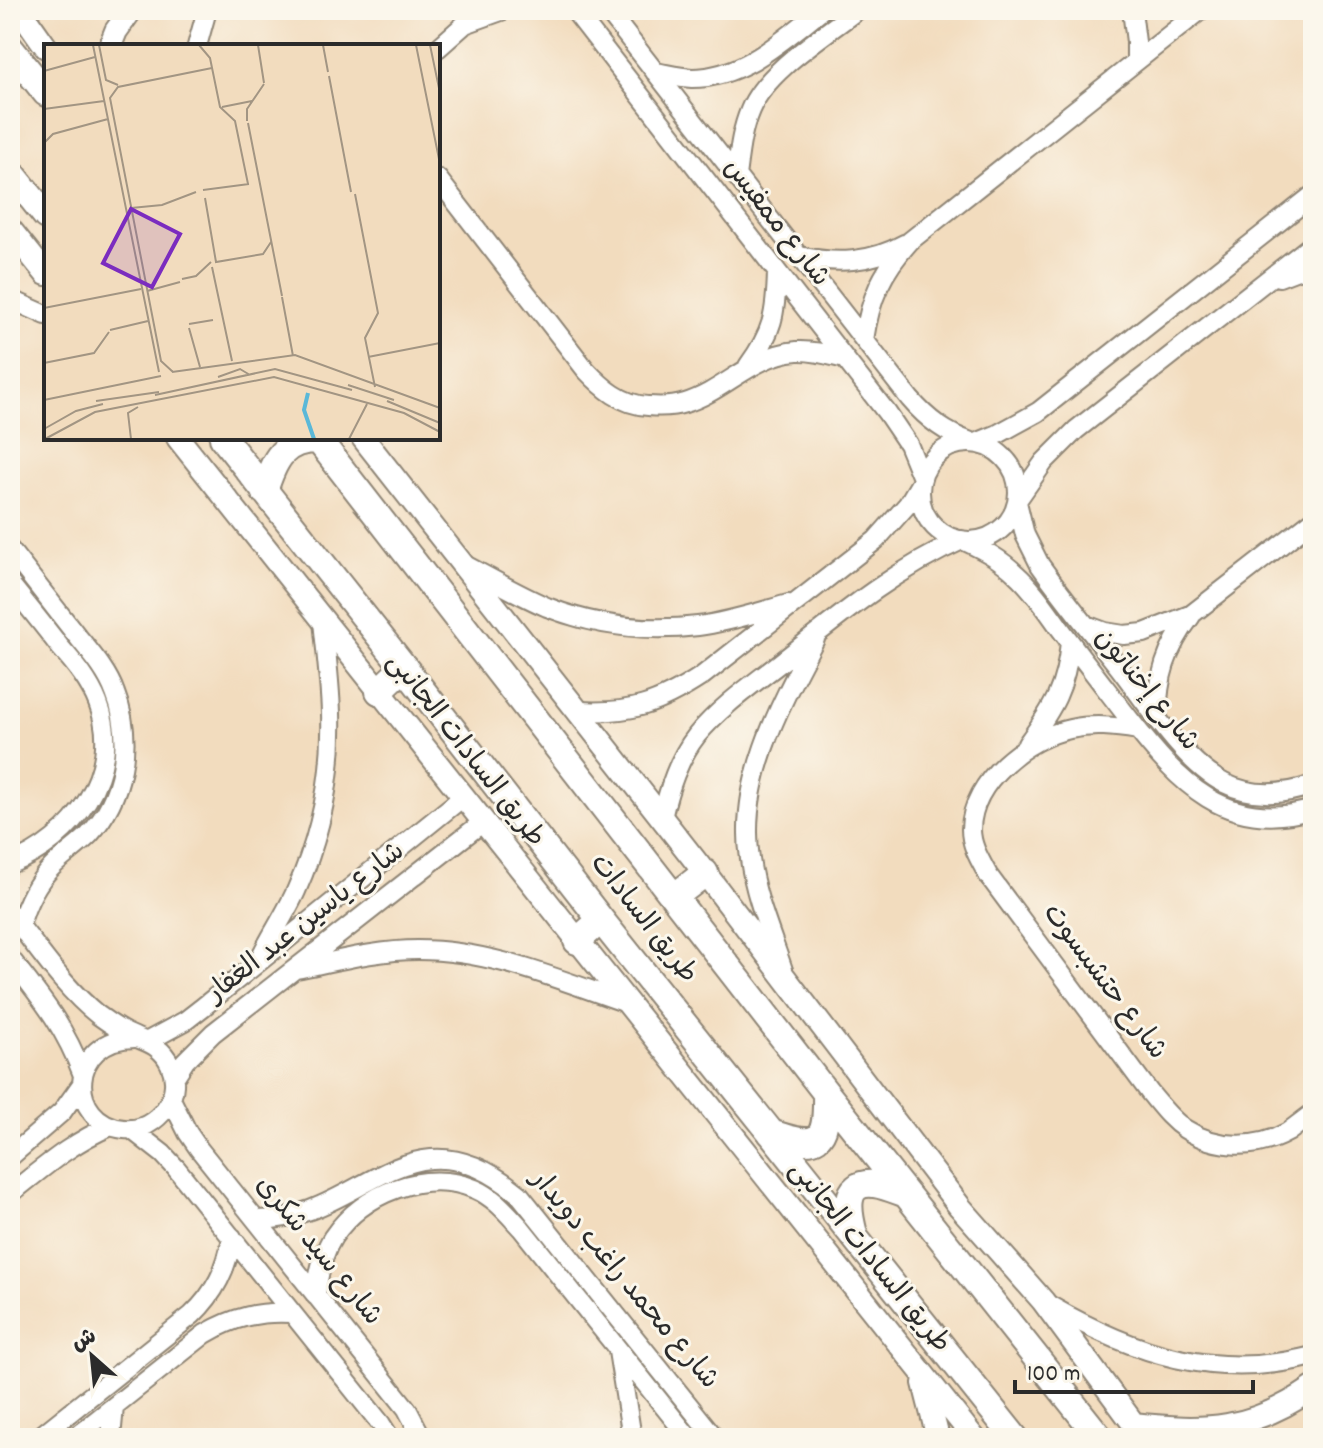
<svg xmlns="http://www.w3.org/2000/svg" width="1323" height="1448" font-family="Dekko,'Playpen Sans Arabic',sans-serif">
	<rect width="100%" height="100%" fill="#fbf7ec"/>
	<filter id="ink" filterUnits="userSpaceOnUse"><feTurbulence type="fractalNoise" baseFrequency=".0125" numOctaves="2"/><feDisplacementMap in="SourceGraphic" scale="16" xChannelSelector="R" yChannelSelector="G"/><feConvolveMatrix kernelMatrix="1 2 1 2 8 2 1 2 1" color-interpolation-filters="sRGB"/></filter>
	<filter id="wash" filterUnits="userSpaceOnUse"><feTurbulence type="fractalNoise" baseFrequency=".006" numOctaves="4" result="noise"/><feDisplacementMap in="SourceGraphic" scale="32" xChannelSelector="R" yChannelSelector="G"/><feGaussianBlur stdDeviation="1.8" result="paint"/><feColorMatrix in="noise" values="0 0 0 0 0 0 0 0 0 0 0 0 0 0 0 0 0 1.4 0 .05"/><feComposite in="paint" operator="in"/></filter>
	<g filter="url(#wash)">
		<rect width="100%" height="100%" fill="#f2dcbe"/>
	</g>
	<g filter="url(#ink)">
		<g fill="none" stroke-linecap="round" stroke-linejoin="round">
			<defs>
				<path id="minor" d="M 574,10 L 887,413 L 908,444 L 922,478
					M 607,10 L 910,399 C 928,420 946,433 971,442
					M 1132,10 L 1136,42 L 1136,61
					M 465,24 L 504,10
					M 197,46 L 207,10
					M 438,48 L 465,24 L 475,10
					M 655,72 C 667,74 679,77 692,78 C 743,78 783,40 821,10
					M 736,176 C 739,154 741,131 750,110 C 766,71 824,36 857,10
					M 438,179 L 586,370 C 603,388 622,405 648,406 C 660,407 673,407 685,403 C 725,391 752,355 797,351 C 813,350 829,355 845,359
					M 799,256 C 836,264 870,263 904,244
					M 1279,277 L 1313,264
					M 10,299 L 46,315
					M 864,340 C 870,298 882,272 910,241 L 1201,10
					M 748,366 C 773,332 776,314 777,272
					M 976,443 L 998,434 L 1038,412 L 1313,195
					M920 492a49 49 0 1 1 98 0a49 49 0 1 1-98 0Z
					M 1018,499 L 1044,462 L 1076,430 L 1313,244
					M 1017,502 L 1025,535 L 1040,565 C 1065,600 1092,633 1118,666 C 1146,702 1184,763 1224,783 C 1252,797 1284,795 1313,785
					M 965,541 C 984,550 1001,559 1016,574 C 1034,590 1048,612 1062,631 C 1084,661 1107,690 1130,720 C 1178,782 1227,835 1313,809
					M 10,550 C 32,578 53,605 74,632 C 89,651 107,670 115,693 C 134,741 124,797 89,835 C 77,847 63,856 52,867 C 36,883 26,904 20,926
					M 465,565 C 492,579 519,595 547,607 C 595,626 648,632 698,626 C 729,622 759,612 788,604
					M 10,584 C 27,605 44,626 60,647 C 75,664 90,682 98,703 C 125,771 72,841 10,864
					M 1086,625 L 1105,632 L 1124,635 L 1144,633 L 1192,614 L 1313,520
					M 578,711 C 630,714 658,705 702,676 L 876,540 L 908,504 L 920,484
					M 1157,718 C 1158,676 1166,649 1191,616
					M 1138,730 C 1114,726 1093,724 1070,729 C 1026,738 972,781 971,829 C 971,846 980,860 988,875 L 1150,1093 C 1161,1106 1171,1120 1185,1129 C 1216,1149 1256,1150 1288,1132 C 1296,1126 1305,1119 1313,1113
					M 1027,744 C 1053,708 1066,688 1070,642
					M 662,818 C 669,788 678,759 697,735 C 720,707 752,685 780,663 C 838,617 894,570 962,540
					M 10,913 C 38,948 63,987 98,1015 C 109,1023 122,1032 135,1037 C 143,1041 150,1042 157,1048 C 168,1056 175,1071 174,1085 C 173,1100 165,1112 153,1121 C 145,1127 134,1130 124,1129 C 66,1123 67,1038 135,1038
					M 261,956 C 272,934 286,913 296,891 C 321,835 333,774 331,713 C 330,682 326,651 323,621
					M 10,958 C 42,999 64,1025 83,1075
					M 296,969 C 336,961 377,950 418,950 C 491,950 559,980 627,1003
					M 783,970 C 771,934 755,897 750,859 C 738,781 780,705 815,639
					M 148,1041 L 185,1021 L 203,1007 L 463,797
					M 174,1078 L 185,1061 L 213,1033 L 483,822
					M 171,1099 L 188,1133 L 199,1149 L 407,1409 L 422,1438
					M 131,1129 L 163,1154 L 176,1168 L 381,1424 L 390,1438
					M 10,1157 L 62,1112 L 82,1084
					M 10,1194 C 43,1168 72,1142 111,1126
					M 256,1220 C 362,1221 408,1101 519,1194 L 715,1438
					M 316,1296 C 318,1276 322,1254 333,1237 C 363,1193 425,1168 475,1189 C 494,1197 507,1213 521,1228 L 689,1438
					M 1049,1305 C 1134,1354 1215,1381 1313,1356
					M 618,1351 L 632,1438
					M 38,1438 L 192,1315 C 215,1293 227,1269 232,1237
					M 74,1438 L 205,1334 C 234,1317 259,1311 292,1313
					M 111,1438 L 114,1407"/>
				<path id="tertiary" d="M 20,10 L 46,47
					M 110,46 L 116,31 L 131,10
					M 10,229 L 46,274
					M 178,438 L 974,1438
					M 363,438 L 705,873 L 960,1207 L 1043,1301 L 1144,1438
					M 924,1383 L 938,1438
					M 1133,1424 C 1206,1432 1251,1431 1313,1388"/>
				<path id="secondary" d="M 10,48 L 46,93
					M 10,171 L 46,216
					M 223,438 L 404,667 L 601,920 L 1015,1438
					M 317,438 L 826,1093 L 1100,1438
					M 264,491 C 274,460 283,439 319,440
					M 379,691 L 404,667
					M 674,897 L 705,873
					M 577,941 L 601,920
					M 771,1133 C 819,1149 827,1144 826,1093
					M 854,1234 C 849,1215 841,1181 874,1184 C 884,1185 895,1190 906,1194"/>
			</defs>
			<!-- minor casing -->
			<use href="#minor" stroke="#8e8474" stroke-width="22"/>
			<!-- tertiary casing -->
			<use href="#tertiary" stroke="#8e8474" stroke-width="26"/>
			<!-- secondary casing -->
			<use href="#secondary" stroke="#8e8474" stroke-width="30"/>
			<!-- minor -->
			<use href="#minor" stroke="#fff" stroke-width="18"/>
			<!-- tertiary -->
			<use href="#tertiary" stroke="#fff" stroke-width="22"/>
			<!-- secondary -->
			<use href="#secondary" stroke="#fff" stroke-width="26"/>
		</g>
	</g>
	<g text-anchor="middle" dominant-baseline="central" stroke-width="6" stroke-linejoin="round" paint-order="stroke">
		<!-- street labels -->
		<g font-size="28" fill="#2b2b2b" stroke="#fbf7ec">
			<text transform="translate(775 224) rotate(52)">شارع ممفيس</text>
			<text transform="translate(1145 691) rotate(51)">شارع إخناتون</text>
			<text transform="translate(464 751) rotate(52)">طريق السادات الجانبى</text>
			<text transform="translate(642 920) rotate(52)">طريق السادات</text>
			<text transform="translate(307 924) rotate(-38)">شارع ياسين عبد الغفار</text>
			<text transform="translate(1103 983) rotate(53)">شارع حتشبسوت</text>
			<text transform="translate(317 1252) rotate(51)">شارع سيد شكرى</text>
			<text transform="translate(868 1258) rotate(51)">طريق السادات الجانبى</text>
			<text transform="translate(623 1281) rotate(50)">شارع محمد راغب دويدار</text>
		</g>
	</g>
	<!-- overview -->
	<g transform="translate(44 44)">
		<rect width="396" height="396" fill="#f2dcbe"/>
		<path fill="none" stroke="#5ab8d8" stroke-width="4" d="M 264,349 L 260,366 L 270,395"/>
		<path fill="none" stroke="#a29583" stroke-width="2" d="M 49,1 L 115,328M 55,1 L 62,36 L 74,41M 155,1 L 166,14 L 176,63 L 191,77 L 204,140M 214,1 L 220,39M 279,1 L 284,28M 372,1 L 396,120M 386,1 L 396,49M 0,27 L 51,13M 285,32 L 307,148M 178,63 L 208,57M 0,65 L 60,57M 203,77 L 203,65 L 220,40M 204,79 L 238,252M 0,99 L 9,90 L 64,75M 159,146 L 205,140M 311,150 L 334,269 L 321,294 L 331,343M 161,154 L 172,218 L 219,210 L 227,198M 87,164 L 118,161 L 152,148M 168,223 L 188,317M 138,235 L 152,232 L 167,218M 103,247 L 136,238M 238,253 L 249,312M 0,264 L 97,245M 145,280 L 169,276M 145,284 L 156,323M 66,286 L 104,277M 324,313 L 396,299M 0,319 L 50,309 L 65,288M 128,328 L 251,311 L 396,364M 129,328 L 117,317 L 66,54 L 74,43 L 168,24M 174,333 L 196,325 L 206,331M 304,341 L 350,356M 111,351 L 231,325 L 308,346M 0,356 L 117,332M 52,357 L 115,348M 343,357 L 396,379M 0,385 L 32,367 L 59,360M 1,395 L 51,368 L 230,333 L 360,369 L 396,388M 87,395 L 84,369 L 94,363M 305,395 L 323,360"/>
		<path fill="#7b2cbf" fill-opacity="0.15" stroke="#7b2cbf" stroke-width="4" d="M 87,165 L 136,190 L 108,243 L 59,219 Z"/>
		<rect width="396" height="396" fill="none" stroke="#2b2b2b" stroke-width="4"/>
	</g>
	<!-- margin -->
	<rect width="1323" height="1448" fill="none" stroke="#fbf7ec" stroke-width="40"/>
	<!-- north arrow -->
	<g transform="translate(92 1356) rotate(333)" stroke="#fbf7ec" stroke-width="6" paint-order="stroke">
	<path d="M0-6L14 30L0 20L-14 30Z" fill="#2b2b2b"/>
	<text y="-12" font-size="22" font-weight="bold" text-anchor="middle" fill="#2b2b2b">ش</text>
	</g>
	<!-- scale -->
	<path d="M1015 1380v12h238v-12" fill="none" stroke="#2b2b2b" stroke-width="4"/>
	<text x="1027" y="1380" font-size="24" fill="#2b2b2b" stroke="#fbf7ec" stroke-width="6" paint-order="stroke">100 m</text>
</svg>
